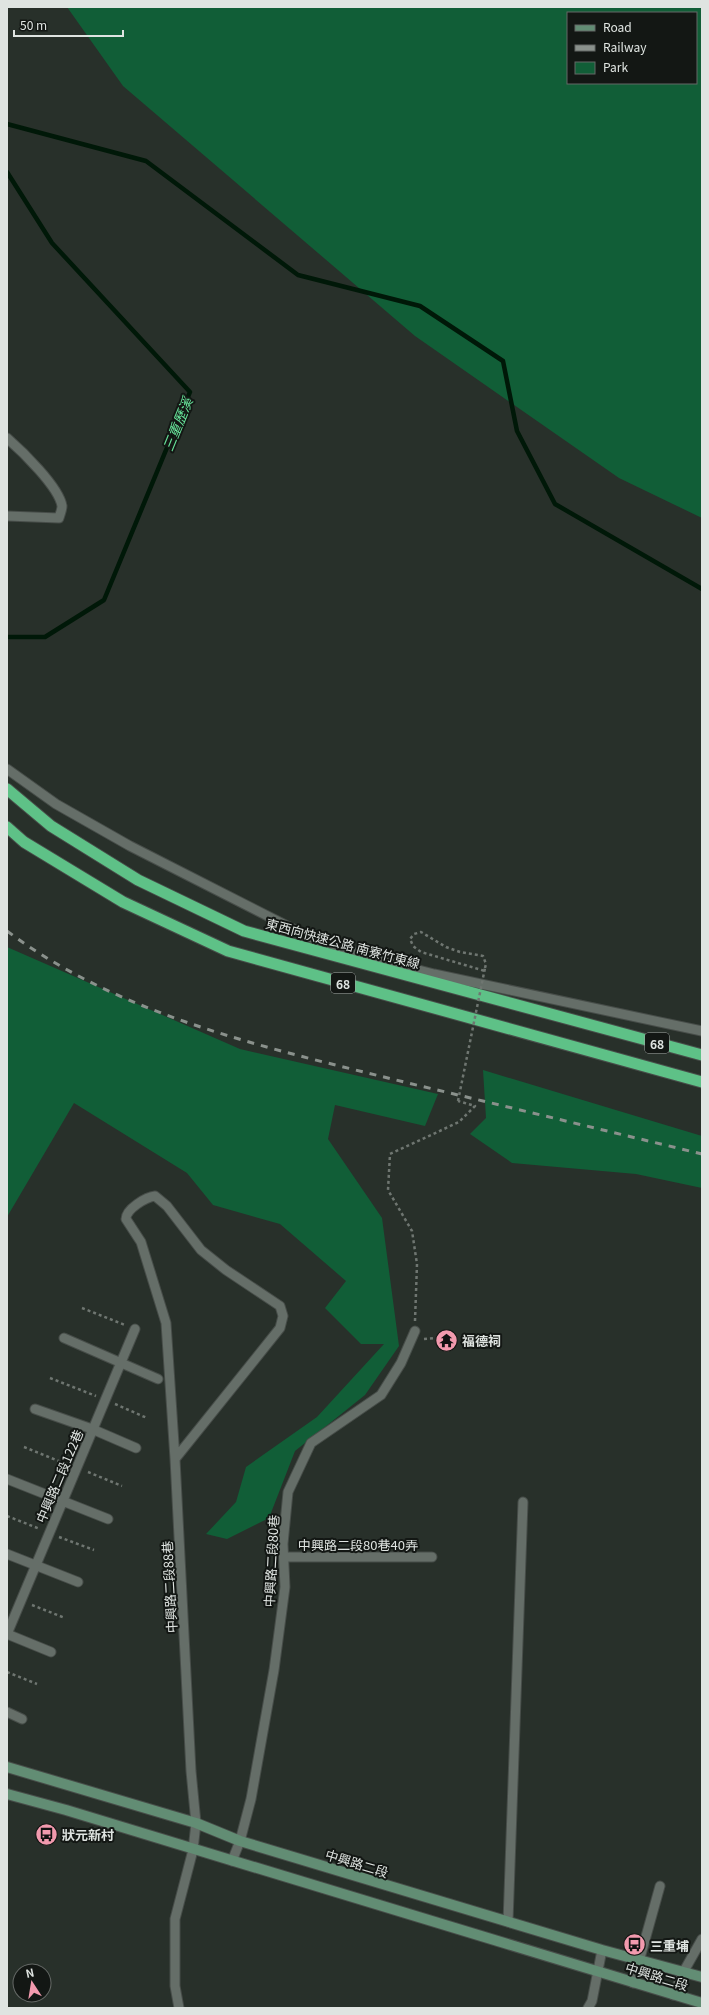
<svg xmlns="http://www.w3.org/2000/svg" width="709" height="2015" font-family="Georgia,'Noto Sans TC',serif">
	<rect width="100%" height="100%" fill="#28302a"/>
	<!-- green -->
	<path fill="#115e37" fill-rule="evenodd" d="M 67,7 L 702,7 L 702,518 L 619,478 L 415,336 L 123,86 ZM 568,13 L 696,13 L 696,83 L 568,83 Z
		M 7,947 L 240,1049 L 438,1094 L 425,1126 L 335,1105 L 328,1139 L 382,1218 L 399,1346 L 365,1395 L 295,1451 L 269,1518 L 227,1539 L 206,1534 L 236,1502 L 246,1467 L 317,1417 L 384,1344 L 361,1344 L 325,1308 L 346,1281 L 280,1224 L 213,1205 L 187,1173 L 74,1103 L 7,1217 Z
		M 483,1070 L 702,1136 L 702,1188 L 636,1174 L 512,1163 L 470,1134 L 486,1118 Z"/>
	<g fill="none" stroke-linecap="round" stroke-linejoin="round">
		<!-- stream -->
		<path stroke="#001808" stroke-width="4.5" d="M 7,124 L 146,161 L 298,275 L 420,306 L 503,361 L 517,431 L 555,504 L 702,589
			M 7,172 L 52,243 L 190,392 L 104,600 L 45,637 L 7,637"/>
		<defs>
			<path id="service" d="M 7,438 C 22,451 59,487 62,506 C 62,510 60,514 59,518 L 7,516
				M 7,769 L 56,804 L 130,846 L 307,936 L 369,957 L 434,974 L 702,1031
				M 64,1338 L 158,1379
				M 35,1409 L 92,1429 L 136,1448
				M 175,1459 L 280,1328 L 283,1316 L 280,1306 L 226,1270 L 201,1250 L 167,1206 L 155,1196 C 146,1197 126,1209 126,1219 L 141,1242 L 166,1323 L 175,1459 L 191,1771 L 196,1823 L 193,1850 L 175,1919 L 175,1986 L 179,2008
				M 7,1479 L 108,1519
				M 7,1554 L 78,1582
				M 284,1557 L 432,1557
				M 51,1652 L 7,1634 L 135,1329
				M 7,1712 L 22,1719
				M 232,1861 L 240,1841 L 251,1799 L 274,1670 L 285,1587 L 283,1544 L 288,1492 L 311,1443 L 381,1395 L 401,1363 L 415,1331
				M 508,1922 L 523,1502
				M 633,1983 L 660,1886
				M 673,1995 L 684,1971 L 702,1939
				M 588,2008 L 592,2001 L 602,1950"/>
			<path id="secondary" d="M 7,1767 L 196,1823 L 240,1841 L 602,1950 L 702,1977
				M 7,1794 L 66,1810 L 702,2003"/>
			<path id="trunk" d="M 7,789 L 51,826 L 138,880 L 244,931 L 702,1055
				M 7,827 L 24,842 L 123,902 L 228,951 L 702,1082"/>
		</defs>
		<!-- service casing -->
		<use href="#service" stroke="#474d49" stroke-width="11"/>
		<!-- secondary casing -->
		<use href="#secondary" stroke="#474d49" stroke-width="12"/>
		<!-- trunk casing -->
		<use href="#trunk" stroke="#474d49" stroke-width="13"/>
		<!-- path -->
		<path stroke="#6f7671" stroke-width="2.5" stroke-dasharray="3 3" stroke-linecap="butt" d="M 485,968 L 486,964 L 483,956 L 460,952 L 446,947 L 421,932 L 414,934 L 410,939 L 413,946 L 421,952 L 485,971
			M 82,1308 L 125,1325
			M 415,1321 L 417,1264 L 412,1231 L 388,1190 L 390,1154 L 459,1122 L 475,1106 L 458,1101
			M 424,1339 L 435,1338
			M 50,1378 L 96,1396
			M 115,1404 L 147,1418
			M 24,1447 L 66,1464
			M 88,1472 L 122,1486
			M 7,1516 L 40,1529
			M 59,1537 L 94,1550
			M 32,1605 L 65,1618
			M 7,1672 L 37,1684"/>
		<!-- service -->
		<use href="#service" stroke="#656e68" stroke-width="9"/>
		<!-- secondary -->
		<use href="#secondary" stroke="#628d74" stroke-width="10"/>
		<!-- trunk -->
		<use href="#trunk" stroke="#5ec187" stroke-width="11"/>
		<!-- rail -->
		<path stroke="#8a918c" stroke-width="3" stroke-dasharray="7 7" stroke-linecap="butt" d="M 7,931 C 122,1017 268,1048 404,1082 C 504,1106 603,1130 702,1154"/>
		<!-- path-bridge -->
		<path stroke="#6f7671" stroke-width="2.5" stroke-dasharray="3 3" stroke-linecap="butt" d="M 458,1101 L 485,968"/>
	</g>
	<!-- icons -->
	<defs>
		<symbol id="temple-disc" viewBox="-11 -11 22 22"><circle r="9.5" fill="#f29aae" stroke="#131714"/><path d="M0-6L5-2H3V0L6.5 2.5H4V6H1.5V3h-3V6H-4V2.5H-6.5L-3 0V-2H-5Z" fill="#111"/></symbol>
		<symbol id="bus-disc" viewBox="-11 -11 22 22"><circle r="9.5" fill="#f29aae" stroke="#131714"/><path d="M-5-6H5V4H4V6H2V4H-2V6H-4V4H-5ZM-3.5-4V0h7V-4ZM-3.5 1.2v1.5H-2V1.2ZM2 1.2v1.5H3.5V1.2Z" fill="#111"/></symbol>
	</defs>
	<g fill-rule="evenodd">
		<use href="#temple-disc" x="434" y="1328" width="25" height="25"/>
		<use href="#bus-disc" x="34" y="1822" width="25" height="25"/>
		<use href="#bus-disc" x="622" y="1932" width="25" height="25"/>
	</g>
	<g text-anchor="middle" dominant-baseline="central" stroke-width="4" stroke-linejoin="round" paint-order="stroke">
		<!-- shield labels -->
		<g fill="#131714" stroke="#a2a6a4" stroke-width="1">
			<rect x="331" y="973" width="24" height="20" rx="3"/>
			<rect x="645" y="1033" width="24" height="20" rx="3"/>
		</g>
		<g font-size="12" font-weight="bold" fill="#dfe4e1">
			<text x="343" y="983">68</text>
			<text x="657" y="1043">68</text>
		</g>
		<!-- street labels -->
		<g font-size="13" fill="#dfe4e1" stroke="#131714">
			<text transform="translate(343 943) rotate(15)">東西向快速公路 南寮竹東線</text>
			<text transform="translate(59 1476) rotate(-67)">中興路二段122巷</text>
			<text x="358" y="1544">中興路二段80巷40弄</text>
			<text transform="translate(271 1561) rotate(-87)">中興路二段80巷</text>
			<text transform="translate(169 1587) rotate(-93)">中興路二段88巷</text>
			<text transform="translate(357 1863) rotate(17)">中興路二段</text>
			<text transform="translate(657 1976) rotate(17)">中興路二段</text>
		</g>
		<!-- poi labels -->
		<g font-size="13" font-weight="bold" fill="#dfe4e1" stroke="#131714" text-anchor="start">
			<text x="462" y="1340">福德祠</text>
			<text x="62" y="1834">狀元新村</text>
			<text x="650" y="1945">三重埔</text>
		</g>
		<!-- water labels -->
		<g font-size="14" font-style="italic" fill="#67e39a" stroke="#131714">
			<text transform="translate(177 424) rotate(-68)">三重歷溪</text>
		</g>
	</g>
	<!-- border -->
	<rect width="709" height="2015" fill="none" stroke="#dfe4e1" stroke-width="16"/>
	<!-- legend -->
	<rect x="567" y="12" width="130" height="72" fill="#131714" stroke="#656966"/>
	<rect x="575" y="25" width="20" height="6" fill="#628d74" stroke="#656966"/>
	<text x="603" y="32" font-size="12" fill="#dfe4e1">Road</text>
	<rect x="575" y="45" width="20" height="6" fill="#8a918c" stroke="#656966"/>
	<text x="603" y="52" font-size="12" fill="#dfe4e1">Railway</text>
	<rect x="575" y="62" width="20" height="12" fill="#115e37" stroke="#656966"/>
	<text x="603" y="72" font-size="12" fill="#dfe4e1">Park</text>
	<!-- north arrow -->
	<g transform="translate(32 1983) rotate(348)"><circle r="19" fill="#131714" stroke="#656966"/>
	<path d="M0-3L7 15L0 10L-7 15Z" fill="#f29aae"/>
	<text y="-6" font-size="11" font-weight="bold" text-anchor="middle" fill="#dfe4e1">N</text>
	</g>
	<!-- scale -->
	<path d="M14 30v6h109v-6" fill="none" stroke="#dfe4e1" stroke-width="2"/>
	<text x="20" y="30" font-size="12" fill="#dfe4e1" stroke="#131714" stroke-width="3" paint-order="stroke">50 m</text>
</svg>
